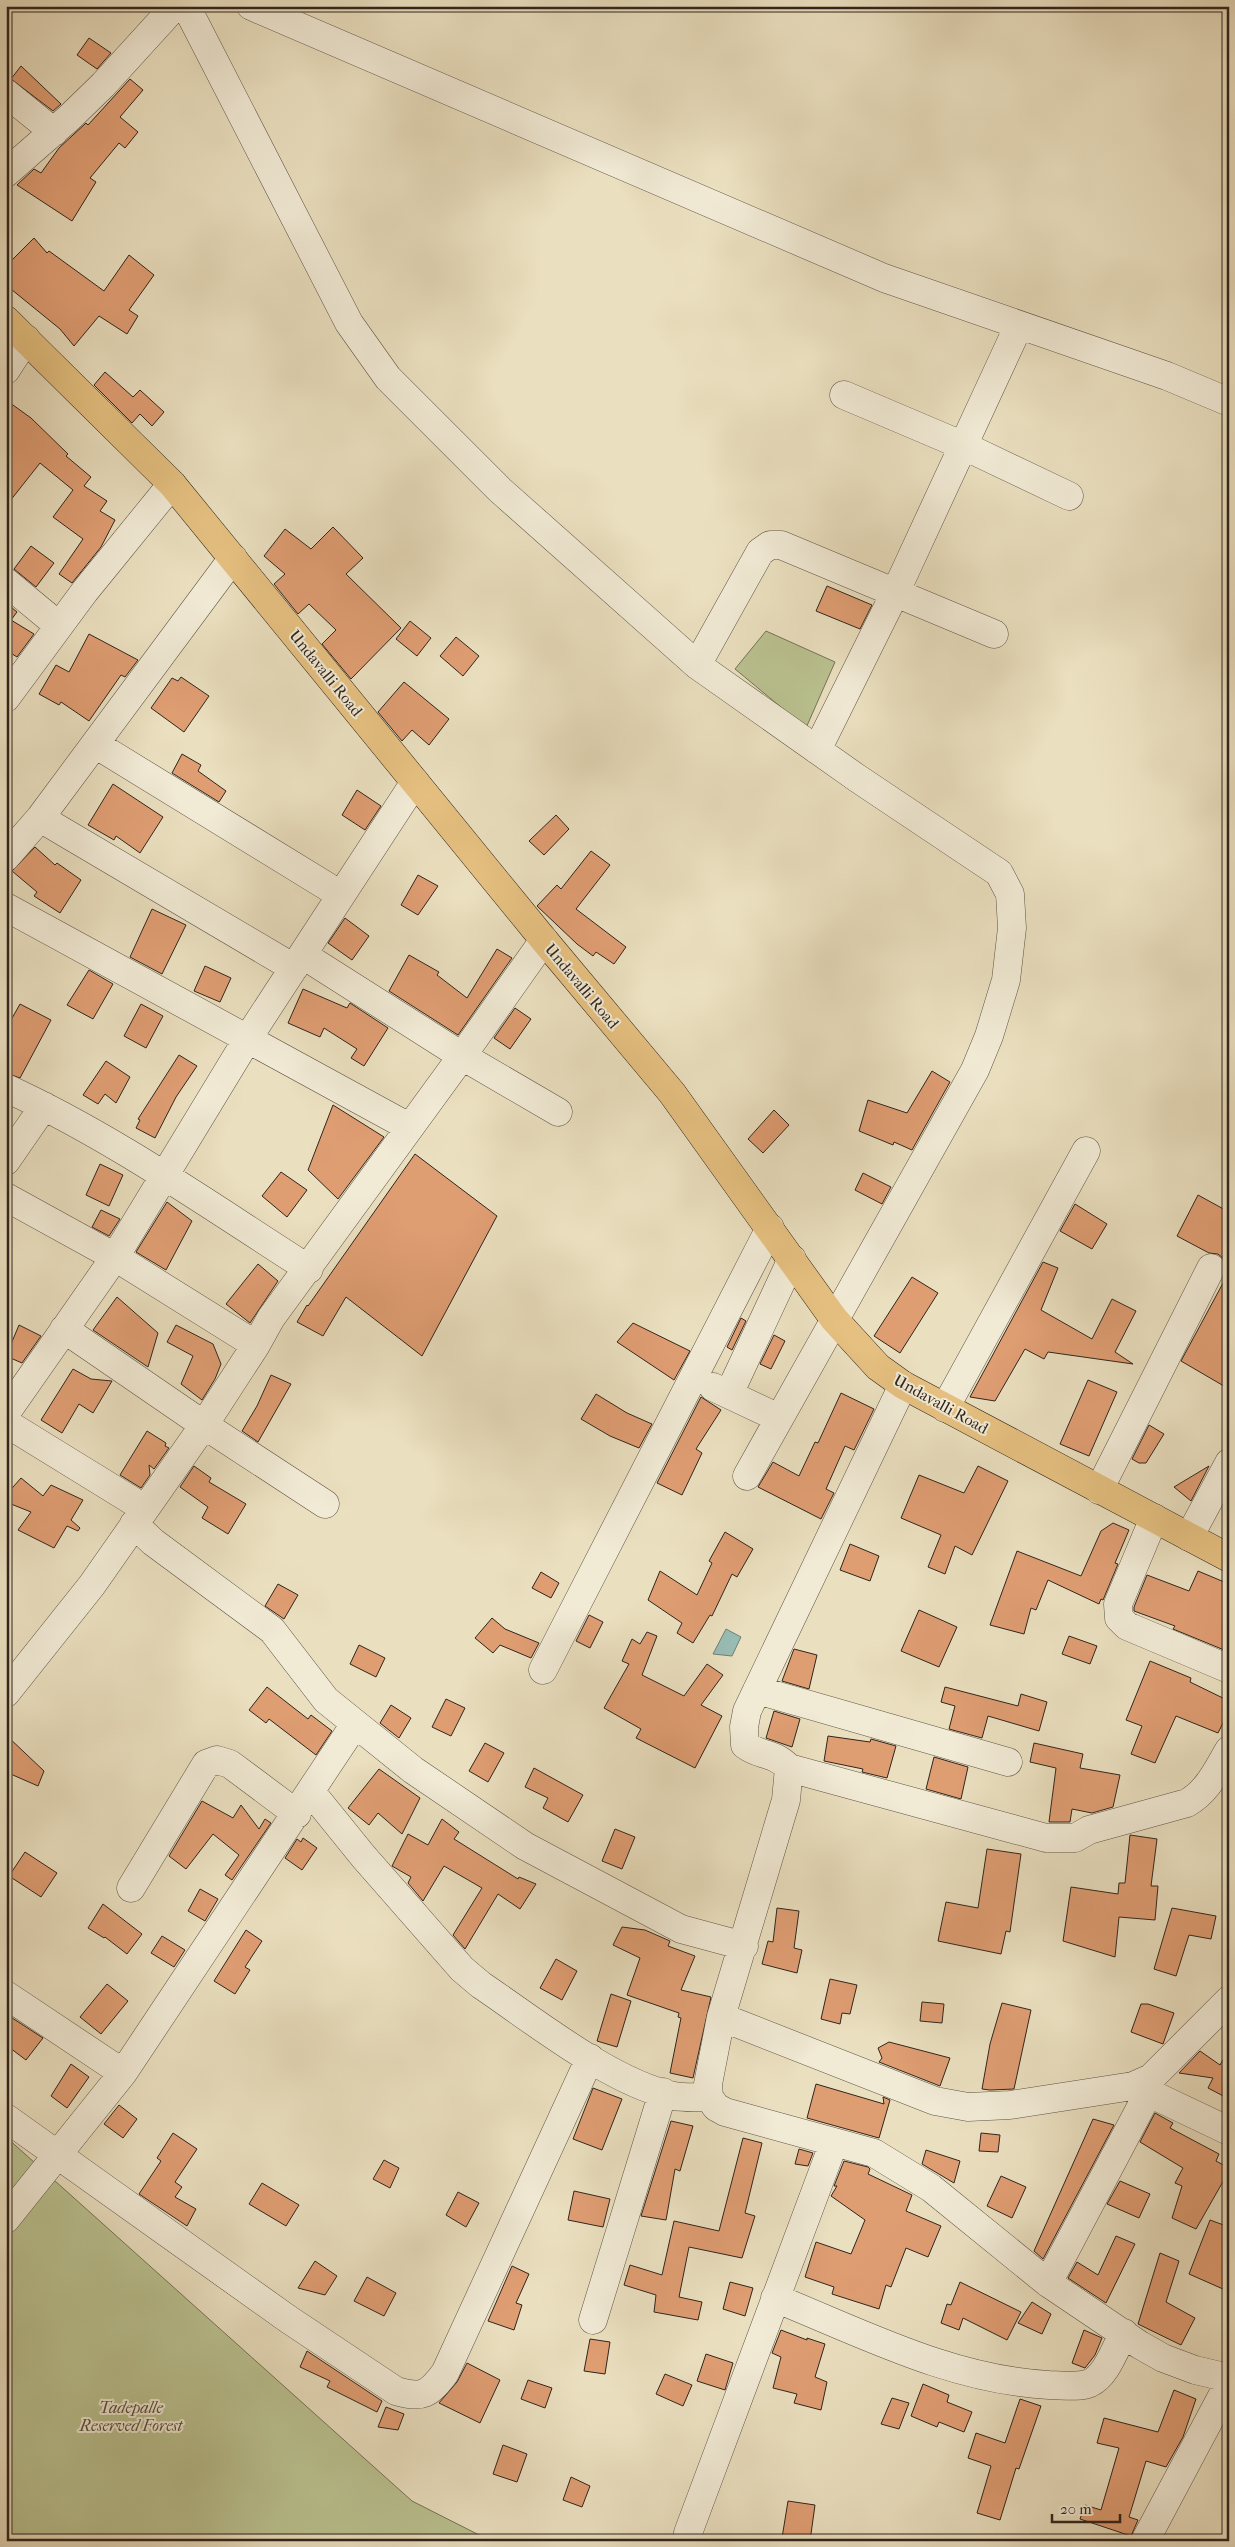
<svg xmlns="http://www.w3.org/2000/svg" width="1235" height="2547" font-family="'IM FELL French Canon',serif">
	<rect width="100%" height="100%" fill="#eadfbf"/>
	<filter id="stains"><feTurbulence type="fractalNoise" baseFrequency=".004" numOctaves="4"/><feColorMatrix values="0 0 0 0 .2 0 0 0 0 .09 0 0 0 0 .02 0 0 0 .5 -.17"/></filter>
	<radialGradient id="worn" r=".72"><stop offset=".6" stop-color="#630" stop-opacity="0"/><stop offset="1" stop-color="#630" stop-opacity=".3"/></radialGradient>
	<!-- green -->
	<path fill="#bac190" stroke="#757357" d="M 766,631 L 835,662 L 806,728 L 735,669 Z
		M 6,2137 L 412,2501 L 491,2541 L 6,2541 Z"/>
	<!-- water -->
	<path fill="#98bcb4" stroke="#6e8078" d="M 726,1629 L 741,1637 L 732,1656 L 713,1654 Z"/>
	<!-- building -->
	<path fill="#df9d72" stroke="#30251e" d="M 89,38 L 111,53 L 97,69 L 77,55 Z
		M 21,66 L 61,104 L 53,111 L 11,79 Z
		M 130,79 L 143,90 L 120,117 L 138,132 L 125,148 L 119,143 L 90,178 L 96,182 L 72,221 L 17,185 L 34,169 L 41,173 L 59,148 L 86,123 L 88,125 Z
		M 34,238 L 47,253 L 49,251 L 104,291 L 129,255 L 154,275 L 129,310 L 138,316 L 127,334 L 99,316 L 74,346 L 60,329 L 6,285 L 6,266 Z
		M 105,372 L 133,397 L 140,390 L 164,412 L 152,426 L 140,414 L 132,423 L 94,385 Z
		M 6,400 L 31,418 L 68,454 L 66,456 L 91,477 L 84,486 L 107,501 L 100,511 L 115,520 L 101,547 L 72,583 L 59,574 L 83,539 L 53,517 L 73,490 L 40,463 L 6,506 Z
		M 333,527 L 363,558 L 346,574 L 401,628 L 351,679 L 322,644 L 336,630 L 309,604 L 298,614 L 274,584 L 285,574 L 264,556 L 285,529 L 311,549 Z
		M 31,546 L 54,563 L 36,587 L 14,569 Z
		M 827,586 L 872,605 L 860,629 L 816,611 Z
		M 6,603 L 17,612 L 11,620 L 34,634 L 17,657 L 6,650 Z
		M 410,621 L 431,638 L 417,656 L 396,639 Z
		M 89,634 L 138,660 L 125,677 L 121,675 L 89,721 L 61,702 L 59,705 L 39,694 L 56,665 L 69,672 Z
		M 456,637 L 479,656 L 463,676 L 440,656 Z
		M 181,677 L 209,696 L 184,732 L 151,708 L 172,678 L 178,681 Z
		M 404,682 L 449,719 L 429,745 L 412,730 L 402,741 L 378,712 Z
		M 182,754 L 201,765 L 198,771 L 226,791 L 219,802 L 172,773 Z
		M 113,784 L 163,817 L 140,853 L 116,836 L 114,840 L 88,825 Z
		M 357,790 L 381,806 L 365,830 L 342,815 Z
		M 556,815 L 569,829 L 544,855 L 529,841 Z
		M 35,847 L 55,865 L 57,863 L 81,880 L 60,913 L 34,896 L 37,892 L 12,871 Z
		M 591,851 L 610,865 L 576,909 L 626,947 L 614,964 L 596,952 L 593,956 L 577,944 L 537,906 L 557,885 L 561,889 Z
		M 418,875 L 438,886 L 418,915 L 401,905 Z
		M 152,909 L 186,925 L 162,974 L 130,957 Z
		M 345,918 L 369,936 L 352,960 L 328,943 Z
		M 497,949 L 512,958 L 458,1035 L 389,991 L 409,955 L 439,972 L 437,975 L 467,998 Z
		M 205,966 L 231,978 L 220,1002 L 194,991 Z
		M 89,970 L 113,984 L 93,1019 L 67,1005 Z
		M 303,989 L 347,1008 L 350,1003 L 388,1028 L 364,1066 L 351,1058 L 357,1049 L 324,1028 L 320,1037 L 288,1023 Z
		M 20,1004 L 51,1020 L 20,1078 L 6,1073 L 6,1029 Z
		M 141,1004 L 163,1016 L 146,1048 L 124,1036 Z
		M 515,1008 L 531,1019 L 510,1049 L 494,1038 Z
		M 179,1055 L 197,1066 L 176,1097 L 155,1138 L 136,1128 L 140,1120 L 138,1119 Z
		M 106,1061 L 130,1077 L 116,1103 L 105,1094 L 98,1104 L 83,1095 Z
		M 932,1071 L 950,1082 L 912,1150 L 894,1142 L 893,1145 L 859,1131 L 868,1100 L 907,1113 Z
		M 333,1105 L 384,1137 L 338,1199 L 308,1170 Z
		M 774,1110 L 789,1125 L 763,1153 L 748,1139 Z
		M 415,1154 L 497,1216 L 422,1356 L 346,1297 L 323,1336 L 297,1322 L 307,1305 L 308,1306 Z
		M 100,1164 L 123,1175 L 109,1206 L 86,1195 Z
		M 281,1172 L 307,1190 L 287,1217 L 262,1196 Z
		M 863,1173 L 891,1187 L 882,1204 L 855,1190 Z
		M 1198,1195 L 1229,1212 L 1229,1263 L 1218,1254 L 1209,1253 L 1177,1236 Z
		M 167,1202 L 192,1221 L 166,1270 L 136,1252 Z
		M 1075,1204 L 1107,1224 L 1092,1249 L 1060,1231 Z
		M 101,1210 L 120,1219 L 109,1236 L 92,1227 Z
		M 1043,1262 L 1058,1268 L 1041,1310 L 1092,1339 L 1112,1299 L 1136,1311 L 1115,1352 L 1133,1364 L 1048,1352 L 1044,1359 L 1025,1349 L 995,1401 L 970,1397 Z
		M 258,1264 L 278,1281 L 250,1323 L 226,1304 Z
		M 1229,1272 L 1229,1389 L 1181,1361 Z
		M 912,1277 L 938,1293 L 900,1353 L 874,1336 Z
		M 117,1297 L 158,1333 L 148,1367 L 93,1330 Z
		M 741,1318 L 746,1321 L 732,1350 L 727,1347 Z
		M 633,1323 L 690,1351 L 674,1380 L 617,1342 Z
		M 19,1325 L 41,1336 L 22,1363 L 6,1356 Z
		M 176,1325 L 213,1344 L 221,1364 L 215,1379 L 202,1400 L 181,1384 L 193,1356 L 167,1342 Z
		M 774,1335 L 785,1341 L 771,1369 L 760,1364 Z
		M 73,1369 L 91,1379 L 112,1381 L 93,1413 L 79,1404 L 62,1433 L 41,1420 Z
		M 271,1375 L 291,1384 L 258,1442 L 242,1431 L 257,1406 Z
		M 1088,1380 L 1117,1392 L 1089,1456 L 1060,1444 Z
		M 841,1393 L 874,1409 L 854,1450 L 845,1446 L 826,1489 L 834,1493 L 821,1519 L 758,1487 L 773,1462 L 799,1476 L 815,1442 L 818,1443 Z
		M 596,1394 L 627,1413 L 652,1424 L 639,1448 L 610,1436 L 581,1419 Z
		M 701,1397 L 721,1410 L 696,1449 L 702,1453 L 682,1495 L 657,1483 Z
		M 1149,1425 L 1164,1434 L 1146,1463 L 1139,1463 L 1132,1459 Z
		M 147,1431 L 166,1443 L 165,1446 L 169,1448 L 154,1469 L 149,1465 L 150,1475 L 141,1488 L 120,1475 Z
		M 194,1466 L 211,1478 L 209,1482 L 246,1504 L 228,1534 L 202,1518 L 208,1507 L 180,1487 Z
		M 978,1466 L 1008,1481 L 972,1555 L 955,1546 L 945,1574 L 928,1567 L 941,1535 L 901,1518 L 919,1475 L 964,1493 Z
		M 1209,1466 L 1191,1501 L 1174,1487 Z
		M 21,1478 L 43,1496 L 51,1485 L 83,1500 L 71,1520 L 80,1528 L 78,1531 L 67,1526 L 54,1548 L 18,1530 L 31,1512 L 6,1502 L 6,1495 Z
		M 1113,1523 L 1129,1530 L 1115,1563 L 1118,1564 L 1103,1600 L 1101,1599 L 1099,1604 L 1048,1580 L 1036,1610 L 1031,1608 L 1024,1634 L 990,1625 L 1017,1551 L 1081,1576 L 1101,1531 Z
		M 725,1532 L 753,1549 L 737,1577 L 732,1574 L 712,1616 L 710,1615 L 693,1643 L 677,1633 L 682,1623 L 648,1600 L 660,1571 L 697,1595 L 712,1563 L 709,1561 Z
		M 850,1544 L 879,1556 L 870,1581 L 840,1570 Z
		M 1198,1571 L 1229,1584 L 1229,1652 L 1173,1629 L 1175,1626 L 1134,1611 L 1134,1607 L 1147,1575 L 1189,1591 Z
		M 541,1572 L 559,1583 L 551,1598 L 532,1588 Z
		M 278,1584 L 298,1595 L 284,1619 L 265,1606 Z
		M 919,1610 L 957,1627 L 939,1667 L 901,1651 Z
		M 589,1615 L 603,1622 L 590,1648 L 576,1641 Z
		M 492,1618 L 505,1629 L 539,1643 L 531,1658 L 500,1645 L 493,1653 L 475,1638 Z
		M 647,1632 L 657,1636 L 642,1675 L 684,1696 L 707,1664 L 723,1675 L 701,1705 L 722,1716 L 695,1768 L 636,1738 L 641,1729 L 604,1708 L 629,1664 L 622,1661 L 632,1639 L 640,1644 Z
		M 1069,1636 L 1097,1646 L 1090,1664 L 1062,1654 Z
		M 359,1645 L 385,1658 L 376,1677 L 350,1664 Z
		M 794,1649 L 817,1655 L 809,1689 L 782,1681 Z
		M 1150,1661 L 1191,1678 L 1190,1682 L 1229,1701 L 1229,1711 L 1218,1733 L 1176,1716 L 1155,1763 L 1131,1754 L 1142,1726 L 1126,1720 Z
		M 267,1687 L 308,1719 L 311,1715 L 332,1731 L 316,1755 L 269,1719 L 266,1723 L 249,1710 Z
		M 945,1687 L 1018,1706 L 1021,1694 L 1047,1702 L 1039,1731 L 988,1716 L 982,1738 L 949,1729 L 955,1706 L 941,1702 Z
		M 446,1699 L 465,1708 L 451,1736 L 432,1727 Z
		M 391,1705 L 411,1718 L 399,1738 L 380,1723 Z
		M 774,1711 L 800,1719 L 792,1747 L 766,1738 Z
		M 6,1735 L 44,1771 L 38,1786 L 6,1772 Z
		M 828,1736 L 870,1742 L 871,1739 L 896,1746 L 887,1778 L 862,1772 L 863,1769 L 824,1761 Z
		M 485,1743 L 504,1753 L 488,1782 L 469,1771 Z
		M 1034,1743 L 1083,1754 L 1080,1768 L 1120,1775 L 1113,1807 L 1092,1813 L 1072,1809 L 1070,1822 L 1049,1822 L 1056,1768 L 1030,1762 Z
		M 934,1757 L 968,1767 L 961,1799 L 926,1789 Z
		M 534,1768 L 583,1795 L 568,1822 L 543,1808 L 548,1798 L 525,1787 Z
		M 379,1769 L 420,1798 L 402,1834 L 378,1813 L 369,1825 L 348,1808 Z
		M 202,1801 L 233,1818 L 241,1805 L 259,1829 L 265,1819 L 271,1823 L 232,1880 L 225,1875 L 239,1855 L 213,1834 L 186,1869 L 169,1856 Z
		M 442,1819 L 459,1832 L 454,1839 L 518,1879 L 519,1877 L 536,1884 L 520,1909 L 498,1894 L 465,1949 L 453,1935 L 482,1888 L 444,1866 L 423,1901 L 408,1883 L 411,1877 L 392,1866 L 408,1834 L 428,1845 Z
		M 615,1829 L 635,1837 L 622,1869 L 602,1861 Z
		M 1130,1835 L 1157,1839 L 1151,1886 L 1158,1886 L 1155,1920 L 1119,1917 L 1115,1957 L 1063,1941 L 1071,1887 L 1118,1894 L 1119,1883 L 1125,1883 Z
		M 303,1838 L 317,1848 L 302,1870 L 285,1858 L 297,1839 L 301,1842 Z
		M 987,1849 L 1021,1854 L 1010,1932 L 1006,1931 L 1001,1954 L 938,1941 L 946,1902 L 978,1908 Z
		M 25,1852 L 57,1873 L 41,1897 L 9,1876 Z
		M 200,1889 L 218,1899 L 205,1921 L 188,1911 Z
		M 103,1904 L 142,1934 L 127,1954 L 105,1937 L 104,1938 L 88,1928 Z
		M 777,1908 L 799,1911 L 794,1948 L 802,1950 L 797,1973 L 762,1964 L 768,1941 L 773,1942 Z
		M 1172,1908 L 1216,1916 L 1211,1939 L 1189,1935 L 1176,1976 L 1154,1969 Z
		M 622,1927 L 645,1930 L 670,1941 L 668,1946 L 695,1956 L 681,1990 L 711,1997 L 693,2078 L 670,2073 L 681,2018 L 678,2017 L 679,2013 L 627,1995 L 640,1958 L 613,1945 Z
		M 246,1930 L 262,1941 L 245,1967 L 250,1970 L 235,1994 L 214,1981 Z
		M 162,1936 L 185,1950 L 174,1967 L 151,1953 Z
		M 556,1959 L 577,1971 L 562,2000 L 540,1988 Z
		M 830,1979 L 857,1985 L 850,2014 L 842,2013 L 840,2024 L 821,2019 Z
		M 107,1984 L 128,2001 L 101,2034 L 80,2017 Z
		M 611,1994 L 631,2001 L 617,2047 L 597,2041 Z
		M 922,2002 L 944,2004 L 942,2023 L 920,2021 Z
		M 1002,2003 L 1031,2010 L 1014,2089 L 990,2090 L 982,2089 L 990,2044 Z
		M 1141,2004 L 1148,2004 L 1174,2013 L 1163,2044 L 1131,2032 Z
		M 6,2014 L 43,2038 L 26,2060 L 6,2045 Z
		M 889,2042 L 950,2058 L 940,2086 L 879,2062 L 882,2058 L 878,2048 Z
		M 1229,2049 L 1229,2099 L 1208,2088 L 1213,2078 L 1179,2073 L 1200,2051 L 1220,2065 Z
		M 71,2064 L 89,2077 L 67,2108 L 51,2096 Z
		M 816,2084 L 884,2104 L 883,2097 L 890,2100 L 879,2138 L 807,2118 Z
		M 593,2088 L 622,2099 L 602,2150 L 573,2139 Z
		M 119,2105 L 137,2119 L 123,2138 L 104,2124 Z
		M 1155,2113 L 1173,2123 L 1170,2128 L 1219,2154 L 1216,2161 L 1229,2168 L 1229,2171 L 1196,2229 L 1172,2218 L 1182,2186 L 1175,2183 L 1183,2168 L 1140,2142 Z
		M 1093,2119 L 1114,2125 L 1043,2259 L 1034,2251 Z
		M 671,2121 L 693,2126 L 680,2171 L 675,2169 L 666,2220 L 641,2216 Z
		M 173,2133 L 197,2149 L 175,2182 L 182,2187 L 175,2197 L 196,2209 L 187,2226 L 139,2194 L 161,2161 L 157,2158 Z
		M 981,2133 L 1000,2135 L 998,2152 L 979,2151 Z
		M 743,2138 L 762,2143 L 745,2213 L 755,2216 L 742,2258 L 689,2247 L 679,2297 L 702,2302 L 698,2320 L 654,2312 L 656,2295 L 624,2285 L 630,2265 L 662,2275 L 674,2221 L 719,2231 Z
		M 799,2149 L 813,2153 L 808,2166 L 795,2164 Z
		M 926,2150 L 960,2161 L 954,2183 L 922,2164 Z
		M 384,2160 L 399,2168 L 390,2188 L 373,2179 Z
		M 844,2161 L 868,2167 L 870,2169 L 868,2174 L 912,2195 L 906,2211 L 941,2226 L 928,2257 L 906,2248 L 891,2287 L 886,2285 L 879,2309 L 832,2294 L 834,2287 L 805,2277 L 816,2242 L 851,2254 L 865,2220 L 831,2196 L 837,2186 L 834,2186 Z
		M 1001,2176 L 1026,2187 L 1012,2218 L 987,2206 Z
		M 1120,2181 L 1150,2194 L 1139,2218 L 1107,2204 Z
		M 262,2183 L 299,2205 L 286,2226 L 249,2204 Z
		M 574,2191 L 610,2199 L 603,2227 L 568,2220 Z
		M 458,2192 L 479,2203 L 466,2227 L 446,2215 Z
		M 1210,2220 L 1229,2227 L 1229,2276 L 1223,2289 L 1189,2274 Z
		M 1116,2236 L 1135,2244 L 1106,2303 L 1068,2278 L 1077,2262 L 1098,2275 Z
		M 1160,2253 L 1179,2261 L 1166,2302 L 1195,2318 L 1181,2345 L 1138,2324 Z
		M 315,2261 L 337,2276 L 325,2295 L 298,2288 Z
		M 512,2266 L 529,2274 L 516,2303 L 522,2305 L 514,2330 L 488,2321 Z
		M 367,2277 L 396,2293 L 384,2316 L 354,2301 Z
		M 730,2282 L 753,2288 L 745,2316 L 723,2309 Z
		M 960,2282 L 1021,2312 L 1007,2340 L 963,2318 L 959,2330 L 941,2323 L 947,2304 L 951,2305 Z
		M 1032,2302 L 1051,2314 L 1042,2334 L 1018,2323 Z
		M 781,2330 L 807,2340 L 807,2338 L 825,2344 L 815,2377 L 827,2382 L 821,2410 L 794,2403 L 797,2394 L 773,2388 L 781,2357 L 772,2353 Z
		M 1084,2330 L 1102,2338 L 1095,2355 L 1085,2368 L 1072,2363 Z
		M 590,2339 L 610,2342 L 605,2374 L 584,2371 Z
		M 307,2351 L 382,2401 L 377,2412 L 327,2387 L 330,2381 L 300,2367 Z
		M 706,2354 L 733,2363 L 725,2390 L 697,2381 Z
		M 467,2363 L 500,2380 L 480,2423 L 439,2403 L 457,2382 Z
		M 665,2374 L 692,2385 L 683,2406 L 656,2394 Z
		M 528,2380 L 552,2388 L 545,2408 L 521,2399 Z
		M 923,2384 L 949,2395 L 947,2402 L 972,2412 L 964,2432 L 939,2422 L 937,2427 L 911,2416 Z
		M 1174,2390 L 1196,2399 L 1183,2437 L 1166,2467 L 1146,2461 L 1129,2517 L 1138,2520 L 1131,2536 L 1080,2519 L 1085,2505 L 1101,2510 L 1119,2448 L 1097,2443 L 1104,2418 L 1158,2432 Z
		M 892,2398 L 909,2403 L 899,2429 L 881,2424 Z
		M 1020,2399 L 1041,2406 L 1019,2469 L 1016,2468 L 1000,2520 L 977,2513 L 991,2466 L 968,2458 L 976,2433 L 1005,2443 Z
		M 386,2407 L 404,2414 L 398,2430 L 378,2427 Z
		M 503,2445 L 527,2454 L 517,2482 L 493,2474 Z
		M 571,2477 L 590,2486 L 582,2507 L 563,2500 Z
		M 788,2501 L 815,2505 L 810,2541 L 782,2538 Z"/>
	<g fill="none" stroke-linecap="round" stroke-linejoin="round">
		<defs>
			<path id="minor" d="M 186,6 L 349,323 L 388,378 L 500,490 L 697,665 L 857,778 L 999,873 L 1010,894 L 1012,928 L 1006,980 L 989,1036 L 975,1070 L 747,1476
				M 251,6 L 884,278 L 1167,376 L 1229,402
				M 6,93 L 54,132
				M 6,173 L 69,118 L 103,85 L 175,6
				M 6,370 L 26,339
				M 844,395 L 964,446 L 1069,496
				M 6,582 L 59,626
				M 697,665 L 760,552 L 770,545 L 781,545 L 994,634
				M 6,698 L 85,591 L 172,484
				M 95,744 L 341,895
				M 817,750 L 896,591 L 1019,325
				M 40,818 L 294,968
				M 6,857 L 40,818 L 233,558
				M 6,907 L 409,1127
				M 303,955 L 462,1056 L 558,1112
				M 6,1088 C 113,1137 210,1206 309,1269
				M 6,1161 L 44,1106
				M 6,1197 L 115,1257 L 256,1345
				M 64,1329 L 204,1425 L 325,1504
				M 903,1385 L 747,1711 L 744,1727 L 745,1745 C 761,1757 773,1751 789,1768 L 786,1800 L 721,2017 L 708,2084 L 709,2097 L 716,2107 L 725,2112 L 874,2153 L 931,2188 L 1048,2283 L 1140,2345 L 1163,2358 L 1195,2370 L 1229,2378
				M 713,1387 L 779,1418
				M 729,1394 L 792,1259
				M 945,1408 L 1086,1151
				M 6,1413 L 115,1257 L 248,1038 L 415,782
				M 6,1423 L 144,1508
				M 1099,1490 L 1211,1268
				M 1154,1518 L 1118,1604 L 1119,1618 L 1127,1626 L 1229,1669
				M 134,1524 L 153,1542 L 272,1630 L 326,1700 L 413,1770 L 525,1846 L 681,1929 L 744,1946
				M 1189,1537 L 1229,1463
				M 543,1670 L 770,1228
				M 757,1690 L 1008,1762
				M 6,1693 L 92,1585 L 204,1425 L 256,1345 L 271,1318 L 462,1056 L 544,940
				M 789,1768 L 1046,1838 L 1075,1838 L 1089,1830 L 1187,1803 C 1208,1791 1217,1770 1229,1750
				M 312,1793 L 363,1856 L 462,1969 L 481,1985 C 533,2020 613,2084 674,2096 C 685,2098 698,2097 709,2097
				M 131,1888 L 206,1764 L 217,1760 L 230,1764 L 297,1814
				M 6,1995 L 123,2073
				M 721,2017 L 935,2101 L 968,2107 L 1010,2105 L 1133,2086 L 1151,2078 L 1229,2000
				M 1147,2092 L 1229,2131
				M 6,2118 L 288,2319 L 396,2391 C 423,2399 429,2394 445,2373 L 590,2058
				M 6,2219 L 123,2073 L 355,1724
				M 1048,2283 L 1142,2105 L 1151,2078
				M 775,2298 C 864,2334 952,2380 1049,2385 C 1062,2385 1078,2388 1090,2383 C 1107,2375 1115,2348 1124,2333
				M 593,2320 L 663,2092
				M 688,2533 L 834,2142
				M 1146,2539 L 1229,2383"/>
			<path id="major" d="M 6,320 L 172,484 L 544,940 L 672,1093 L 834,1319 L 878,1367 L 903,1385 L 1229,1558"/>
		</defs>
		<!-- minor casing -->
		<use href="#minor" stroke="#5e5446" stroke-width="29"/>
		<!-- major casing -->
		<use href="#major" stroke="#30251e" stroke-width="29"/>
		<!-- minor -->
		<use href="#minor" stroke="#f1ead5" stroke-width="28"/>
		<!-- major -->
		<use href="#major" stroke="#e5c080" stroke-width="28"/>
	</g>
	<g text-anchor="middle" dominant-baseline="central" stroke-width="4" stroke-linejoin="round" paint-order="stroke">
		<!-- street labels -->
		<g font-size="16" fill="#30251e" stroke="#f1ead5">
			<text transform="translate(326 673) rotate(51)">Undavalli Road</text>
			<text transform="translate(582 986) rotate(50)">Undavalli Road</text>
			<text transform="translate(941 1404) rotate(29)">Undavalli Road</text>
		</g>
		<!-- park labels -->
		<g font-size="16" font-style="italic" fill="#524c3a" stroke="#f1ead5">
			<text x="131" y="2407">Tadepalle<tspan x="131" dy="18">Reserved Forest</tspan></text>
		</g>
	</g>
	<!-- margin -->
	<rect width="1235" height="2547" fill="none" stroke="#eadfbf" stroke-width="25"/>
	<rect x="8" y="8" width="1220" height="2532" fill="none" stroke="#30251e" stroke-width="2.5"/>
	<rect x="12" y="12" width="1210" height="2522" fill="none" stroke="#30251e"/>
	<!-- scale -->
	<path d="M1052 2514v8h68v-8" fill="none" stroke="#30251e" stroke-width="2.5"/>
	<text x="1060" y="2514" font-size="15" fill="#30251e" stroke="#f1ead5" stroke-width="4" paint-order="stroke">20 m</text>
	<rect width="100%" height="100%" filter="url(#stains)"/>
	<rect width="100%" height="100%" fill="url(#worn)"/>
</svg>
